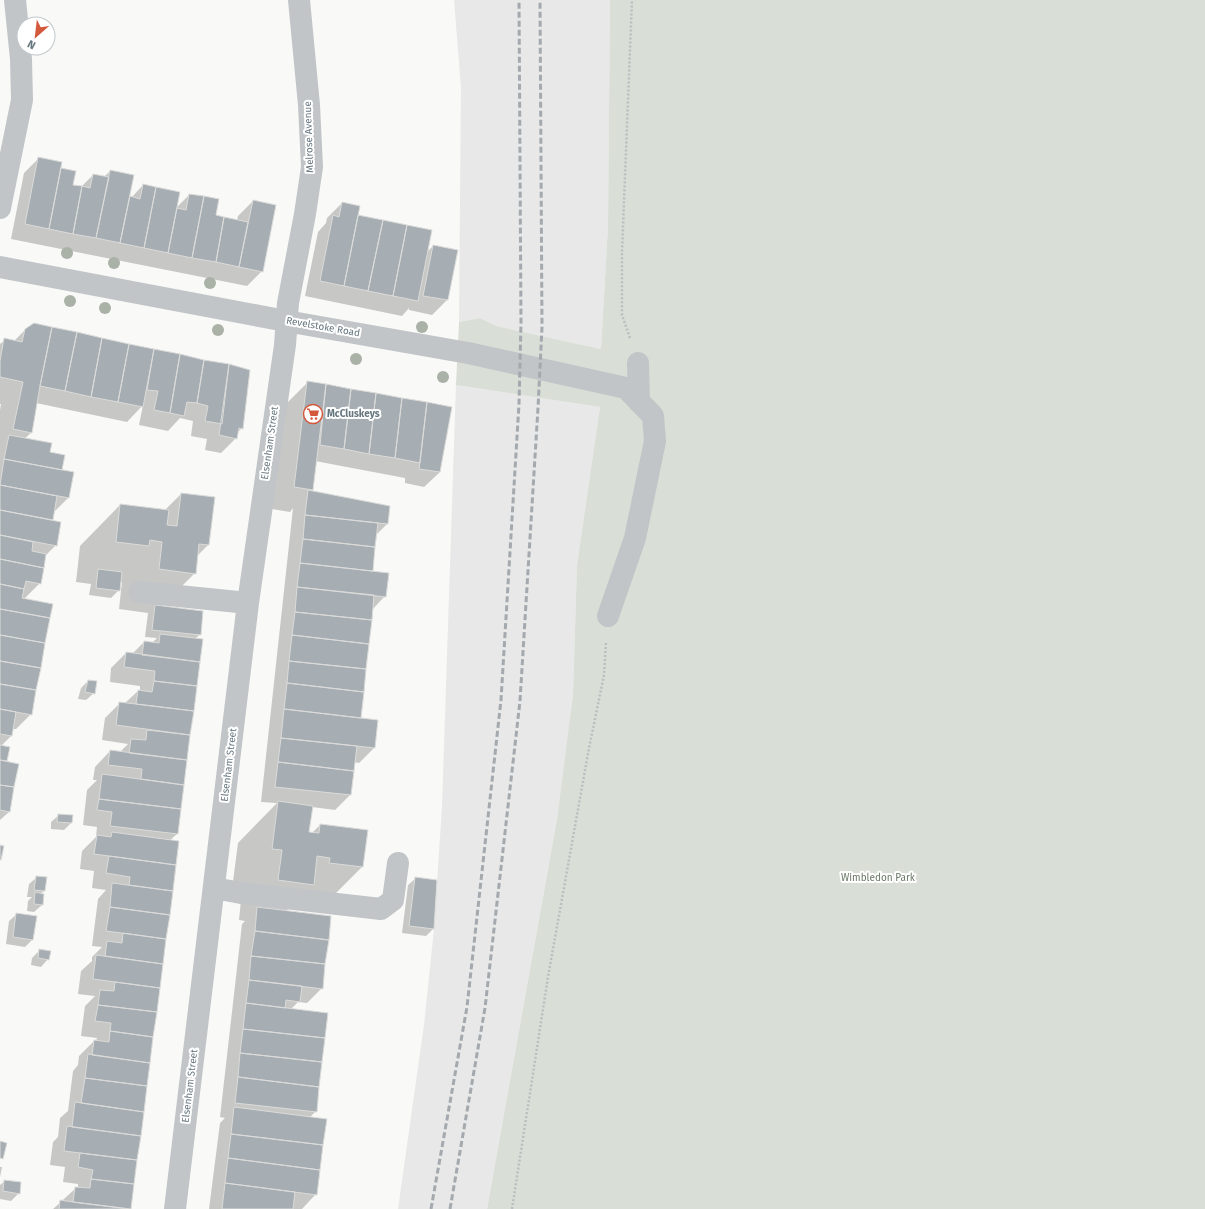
<svg xmlns="http://www.w3.org/2000/svg" width="1205" height="1209" font-family="'Fira Sans',sans-serif">
	<rect width="100%" height="100%" fill="#f9f9f7"/>
	<!-- built -->
	<path fill="#e7e8e7" d="M 454,0 L 610,0 L 608,225 L 601,349 L 496,326 L 480,318 L 459,322 L 461,87 Z
		M 456,385 L 600,407 L 577,565 L 573,694 L 557,819 L 487,1209 L 398,1209 L 424,1025 L 434,929 L 442,807 Z"/>
	<!-- green -->
	<path fill="#d9ded7" d="M 610,0 L 1205,0 L 1205,1209 L 487,1209 L 557,819 L 573,694 L 577,565 L 600,407 L 456,385 L 459,322 L 480,318 L 496,326 L 601,349 L 608,225 Z"/>
	<!-- shadow -->
	<path fill="#0003" d="M 39,158 L 60,169 L 75,172 L 72,185 L 81,187 L 93,175 L 104,177 L 110,171 L 129,197 L 131,198 L 143,185 L 175,209 L 189,195 L 214,216 L 237,221 L 238,216 L 253,201 L 262,271 L 247,286 L 11,239 L 24,173 Z
		M 342,203 L 357,216 L 426,253 L 433,246 L 447,300 L 432,315 L 409,310 L 409,308 L 402,316 L 305,296 L 318,232 L 326,223 L 327,218 Z
		M 34,324 L 249,371 L 242,428 L 237,433 L 236,438 L 221,453 L 205,450 L 207,439 L 191,436 L 193,421 L 180,418 L 168,431 L 139,425 L 143,405 L 127,422 L 36,403 L 31,433 L 24,439 L 49,453 L 61,470 L 69,497 L 53,513 L 51,521 L 56,545 L 45,556 L 40,583 L 24,599 L 31,714 L 16,729 L 12,729 L 11,736 L 1,746 L 9,748 L 6,762 L 9,812 L 0,820 L 0,410 L 1,404 L 0,404 L 0,344 L 5,340 L 14,341 L 25,330 Z
		M 307,383 L 451,408 L 440,472 L 424,487 L 405,483 L 405,478 L 315,461 L 312,489 L 310,491 L 387,524 L 376,535 L 372,572 L 385,596 L 372,610 L 360,719 L 374,748 L 359,763 L 354,762 L 350,795 L 335,810 L 312,807 L 308,832 L 312,833 L 320,825 L 362,867 L 322,907 L 294,903 L 285,912 L 322,988 L 307,1003 L 298,1002 L 291,1009 L 316,1111 L 310,1117 L 316,1194 L 302,1209 L 209,1209 L 220,1123 L 225,1118 L 220,1117 L 242,924 L 245,921 L 239,920 L 242,890 L 232,889 L 238,843 L 277,803 L 261,802 L 293,508 L 290,512 L 272,509 L 285,405 Z
		M 181,494 L 208,545 L 197,556 L 195,573 L 161,607 L 200,634 L 195,639 L 202,640 L 177,834 L 169,841 L 178,842 L 130,1209 L 53,1209 L 76,1188 L 78,1188 L 78,1184 L 63,1182 L 65,1167 L 50,1165 L 53,1142 L 58,1137 L 60,1118 L 68,1111 L 73,1071 L 78,1065 L 79,1056 L 94,1041 L 96,1041 L 97,1038 L 81,1036 L 85,1006 L 95,996 L 78,994 L 81,971 L 92,961 L 92,957 L 102,947 L 92,946 L 98,899 L 106,890 L 92,888 L 94,871 L 80,869 L 82,851 L 96,837 L 97,827 L 83,825 L 87,790 L 97,780 L 93,780 L 95,767 L 110,751 L 119,753 L 128,744 L 102,740 L 105,718 L 120,703 L 125,703 L 138,691 L 140,691 L 140,686 L 110,682 L 111,668 L 126,653 L 132,654 L 144,642 L 152,643 L 157,638 L 145,637 L 148,613 L 119,609 L 122,582 L 120,582 L 119,590 L 111,598 L 89,595 L 91,584 L 76,582 L 80,546 L 120,505 L 165,510 Z
		M 88,681 L 94,693 L 86,700 L 78,699 L 81,688 Z
		M 59,815 L 71,823 L 64,830 L 51,829 L 51,822 Z
		M 37,877 L 44,891 L 40,894 L 42,905 L 34,912 L 27,911 L 28,901 L 32,897 L 27,897 L 29,884 Z
		M 416,878 L 433,929 L 426,936 L 402,933 L 408,885 Z
		M 17,914 L 32,940 L 25,947 L 6,944 L 9,921 Z
		M 40,950 L 48,959 L 41,967 L 31,965 L 32,958 Z
		M 0,1167 L 2,1167 L 0,1177 Z
		M 5,1181 L 19,1193 L 11,1201 L 0,1199 L 0,1185 Z"/>
	<!-- building -->
	<path fill="#a6aeb3" stroke="#dbdbd9" d="M 38,157 L 62,162 L 49,229 L 25,224 Z
		M 61,168 L 76,171 L 73,185 L 82,186 L 73,234 L 49,229 Z
		M 110,170 L 134,175 L 120,243 L 96,238 Z
		M 93,174 L 109,177 L 96,238 L 73,234 L 82,186 L 90,188 Z
		M 143,184 L 156,187 L 144,248 L 120,243 L 130,196 L 140,199 Z
		M 156,187 L 180,192 L 168,253 L 144,248 Z
		M 189,194 L 204,196 L 192,258 L 168,253 L 177,208 L 186,210 Z
		M 204,196 L 219,199 L 216,215 L 224,217 L 216,262 L 192,258 Z
		M 253,200 L 276,205 L 263,272 L 239,267 Z
		M 342,202 L 360,206 L 344,286 L 320,281 L 333,215 L 339,217 Z
		M 358,215 L 383,220 L 368,291 L 344,286 Z
		M 224,217 L 248,222 L 239,267 L 216,262 Z
		M 383,220 L 407,225 L 393,296 L 368,291 Z
		M 407,225 L 432,230 L 418,301 L 393,296 Z
		M 433,245 L 458,250 L 448,300 L 423,296 Z
		M 34,323 L 52,327 L 40,386 L 32,433 L 13,429 L 23,382 L 0,377 L 0,361 L 4,338 L 22,342 L 25,329 Z
		M 52,327 L 77,332 L 65,391 L 40,386 Z
		M 77,332 L 102,338 L 91,397 L 65,391 Z
		M 102,338 L 129,344 L 118,402 L 91,397 Z
		M 129,344 L 154,349 L 143,407 L 118,402 Z
		M 154,349 L 180,354 L 170,413 L 154,410 L 158,391 L 147,390 Z
		M 180,354 L 204,360 L 197,403 L 187,402 L 184,416 L 170,413 Z
		M 204,360 L 229,364 L 222,424 L 205,421 L 208,406 L 197,403 Z
		M 229,364 L 250,370 L 243,429 L 239,428 L 237,439 L 219,435 Z
		M 307,381 L 326,384 L 313,490 L 294,487 Z
		M 326,384 L 351,389 L 344,449 L 320,445 Z
		M 351,389 L 376,393 L 369,454 L 344,449 Z
		M 376,393 L 402,398 L 395,458 L 369,454 Z
		M 402,398 L 427,402 L 420,463 L 395,458 Z
		M 427,402 L 452,407 L 440,472 L 419,469 Z
		M 9,435 L 52,443 L 50,452 L 65,455 L 62,470 L 4,459 Z
		M 4,459 L 74,472 L 69,498 L 0,485 Z
		M 0,485 L 57,496 L 53,520 L 0,510 Z
		M 308,490 L 390,506 L 388,524 L 305,515 Z
		M 181,493 L 215,497 L 209,545 L 199,544 L 196,574 L 159,569 L 162,542 L 150,540 L 149,546 L 116,542 L 120,504 L 169,510 L 167,525 L 177,526 Z
		M 0,510 L 61,522 L 57,546 L 0,535 Z
		M 305,515 L 378,523 L 375,547 L 303,539 Z
		M 0,535 L 33,542 L 32,551 L 46,554 L 44,568 L 0,559 Z
		M 303,539 L 375,547 L 373,571 L 300,563 Z
		M 0,559 L 44,568 L 41,584 L 26,581 L 24,589 L 0,584 Z
		M 300,563 L 389,573 L 386,597 L 297,587 Z
		M 98,569 L 122,572 L 120,591 L 96,588 Z
		M 0,584 L 24,589 L 22,598 L 53,604 L 50,618 L 0,609 Z
		M 297,587 L 374,595 L 372,620 L 295,612 Z
		M 155,605 L 203,611 L 201,635 L 152,630 Z
		M 0,609 L 50,618 L 45,643 L 0,635 Z
		M 295,612 L 372,620 L 369,644 L 292,635 Z
		M 160,634 L 203,639 L 200,662 L 142,655 L 144,641 L 159,643 Z
		M 0,635 L 45,643 L 41,668 L 0,661 Z
		M 292,635 L 369,644 L 366,669 L 289,661 Z
		M 126,652 L 200,662 L 197,686 L 154,681 L 155,671 L 124,667 Z
		M 0,661 L 41,668 L 36,690 L 0,684 Z
		M 289,661 L 366,669 L 364,692 L 287,683 Z
		M 88,680 L 97,681 L 95,694 L 85,692 Z
		M 154,681 L 197,686 L 194,711 L 136,704 L 138,690 L 152,692 Z
		M 287,683 L 364,692 L 361,718 L 284,709 Z
		M 0,684 L 36,690 L 32,715 L 0,709 Z
		M 119,702 L 194,711 L 190,735 L 116,725 Z
		M 0,709 L 16,712 L 12,736 L 0,734 Z
		M 284,709 L 378,720 L 375,748 L 281,738 Z
		M 147,730 L 190,735 L 187,760 L 129,753 L 131,739 L 146,740 Z
		M 281,738 L 357,746 L 354,771 L 278,762 Z
		M 0,745 L 10,747 L 7,761 L 0,760 Z
		M 110,750 L 187,760 L 184,785 L 141,779 L 142,769 L 108,765 Z
		M 0,760 L 19,764 L 14,787 L 0,785 Z
		M 278,762 L 354,771 L 351,795 L 275,787 Z
		M 102,774 L 184,785 L 181,809 L 99,799 Z
		M 0,785 L 14,787 L 10,812 L 0,810 Z
		M 99,799 L 181,809 L 178,834 L 110,826 L 112,812 L 97,810 Z
		M 278,801 L 313,806 L 309,832 L 319,833 L 320,824 L 368,830 L 363,867 L 329,863 L 330,858 L 317,856 L 314,885 L 278,880 L 282,850 L 272,849 Z
		M 58,814 L 73,815 L 72,823 L 57,822 Z
		M 112,832 L 179,841 L 176,865 L 94,854 L 97,835 L 111,837 Z
		M 0,845 L 4,846 L 1,860 L 0,860 Z
		M 109,856 L 176,865 L 173,891 L 129,885 L 130,877 L 106,873 Z
		M 36,876 L 47,877 L 45,891 L 34,890 Z
		M 415,877 L 437,880 L 434,929 L 409,926 Z
		M 112,883 L 173,891 L 170,915 L 110,907 Z
		M 35,892 L 44,894 L 43,905 L 34,904 Z
		M 110,907 L 170,915 L 166,939 L 106,931 Z
		M 257,907 L 331,916 L 329,940 L 255,931 Z
		M 16,913 L 37,916 L 33,940 L 13,937 Z
		M 255,931 L 329,940 L 325,964 L 251,956 Z
		M 123,933 L 166,939 L 163,964 L 105,956 L 107,941 L 122,943 Z
		M 39,949 L 51,951 L 49,960 L 38,958 Z
		M 96,955 L 163,964 L 160,988 L 93,979 Z
		M 251,956 L 325,964 L 323,989 L 249,980 Z
		M 249,980 L 302,986 L 300,1002 L 286,1000 L 285,1008 L 246,1003 Z
		M 115,982 L 160,988 L 157,1012 L 98,1005 L 100,990 L 114,991 Z
		M 246,1003 L 328,1013 L 325,1038 L 243,1029 Z
		M 98,1005 L 157,1012 L 153,1037 L 110,1031 L 111,1023 L 95,1021 Z
		M 243,1029 L 325,1038 L 322,1062 L 240,1053 Z
		M 110,1031 L 153,1037 L 150,1063 L 92,1055 L 94,1040 L 109,1042 Z
		M 240,1053 L 322,1062 L 319,1087 L 238,1077 Z
		M 88,1054 L 150,1063 L 147,1086 L 85,1078 Z
		M 238,1077 L 319,1087 L 317,1112 L 235,1103 Z
		M 85,1078 L 147,1086 L 144,1112 L 81,1103 Z
		M 75,1102 L 144,1112 L 141,1136 L 72,1127 Z
		M 234,1107 L 327,1119 L 323,1145 L 231,1134 Z
		M 67,1126 L 141,1136 L 137,1160 L 64,1151 Z
		M 231,1134 L 323,1145 L 320,1170 L 228,1158 Z
		M 0,1141 L 7,1143 L 3,1159 L 0,1158 Z
		M 80,1153 L 137,1160 L 134,1184 L 91,1179 L 93,1170 L 78,1167 Z
		M 228,1158 L 320,1170 L 317,1195 L 225,1183 Z
		M 91,1179 L 134,1184 L 131,1209 L 73,1202 L 75,1187 L 90,1188 Z
		M 4,1180 L 21,1182 L 20,1194 L 3,1191 Z
		M 225,1183 L 295,1192 L 293,1209 L 222,1209 Z
		M 60,1200 L 73,1202 L 128,1209 L 59,1209 Z"/>
	<g fill="none" stroke-linecap="round" stroke-linejoin="round">
		<!-- path -->
		<path stroke="#bbbec0" stroke-width="2.5" stroke-dasharray="2 2" stroke-linecap="butt" d="M 630,338 L 622,315 L 622,252 L 632,0
			M 512,1209 L 548,977 L 589,748 L 604,675 L 606,642"/>
		<!-- minor -->
		<path stroke="#c1c5c8" stroke-width="22" d="M 0,208 L 22,100 L 21,59 L 15,0
			M 0,267 L 286,321 L 468,353 L 626,388 L 653,416 L 655,441 L 635,538 L 608,616
			M 638,363 L 639,402
			M 139,592 L 248,603
			M 214,888 L 241,893 L 381,909 L 393,900 L 398,863
			M 175,1209 L 248,603 L 285,345 L 288,303 L 305,214 L 312,167 L 309,105 L 299,0"/>
		<!-- rail -->
		<path stroke="#a3a9ae" stroke-width="3" stroke-dasharray="6 3" stroke-linecap="butt" d="M 431,1209 L 467,1007 L 501,700 L 519,404 L 521,323 L 519,0
			M 450,1209 L 485,1008 L 520,701 L 538,408 L 542,327 L 540,0"/>
	</g>
	<!-- trees -->
	<g fill="#aab2a7">
		<circle cx="67" cy="253" r="6"/>
		<circle cx="114" cy="263" r="6"/>
		<circle cx="210" cy="283" r="6"/>
		<circle cx="70" cy="301" r="6"/>
		<circle cx="105" cy="308" r="6"/>
		<circle cx="422" cy="327" r="6"/>
		<circle cx="218" cy="330" r="6"/>
		<circle cx="356" cy="359" r="6"/>
		<circle cx="443" cy="377" r="6"/>
	</g>
	<!-- icons -->
	<defs>
		<symbol id="supermarket-ring" viewBox="-11 -11 22 22"><circle r="9.5" fill="#fff" stroke="#d4593c" stroke-width="1.5"/><path d="M-6-5.5h2.5l.6 2H6L4.5 2H-2.5L-4.4-4H-6ZM-1.5 3.2a1.3 1.3 0 1 0 .1 0ZM3 3.2a1.3 1.3 0 1 0 .1 0Z" fill="#d4593c"/></symbol>
	</defs>
	<g fill-rule="evenodd">
		<use href="#supermarket-ring" x="302" y="403" width="22" height="22"/>
	</g>
	<g text-anchor="middle" dominant-baseline="central" stroke-width="4" stroke-linejoin="round" paint-order="stroke">
		<!-- street labels -->
		<g font-size="10" fill="#66767f" stroke="#fff">
			<text transform="translate(309 137) rotate(-92)">Melrose Avenue</text>
			<text transform="translate(323 327) rotate(10)">Revelstoke Road</text>
			<text transform="translate(270 443) rotate(-82)">Elsenham Street</text>
			<text transform="translate(229 765) rotate(-83)">Elsenham Street</text>
			<text transform="translate(190 1086) rotate(-83)">Elsenham Street</text>
		</g>
		<!-- poi labels -->
		<g font-size="10" font-weight="bold" fill="#66767f" stroke="#fff" text-anchor="start">
			<text x="327" y="414">McCluskeys</text>
		</g>
		<!-- park labels -->
		<g font-size="10" fill="#697865" stroke="#fff">
			<text x="878" y="878">Wimbledon Park</text>
		</g>
	</g>
	<!-- north arrow -->
	<g transform="translate(36 36) rotate(208)"><circle r="19" fill="#ffffff" stroke="#c2c8cc"/>
	<path d="M0-3L7 15L0 10L-7 15Z" fill="#d4593c"/>
	<text y="-6" font-size="11" font-weight="bold" text-anchor="middle" fill="#66767f">N</text>
	</g>
</svg>
